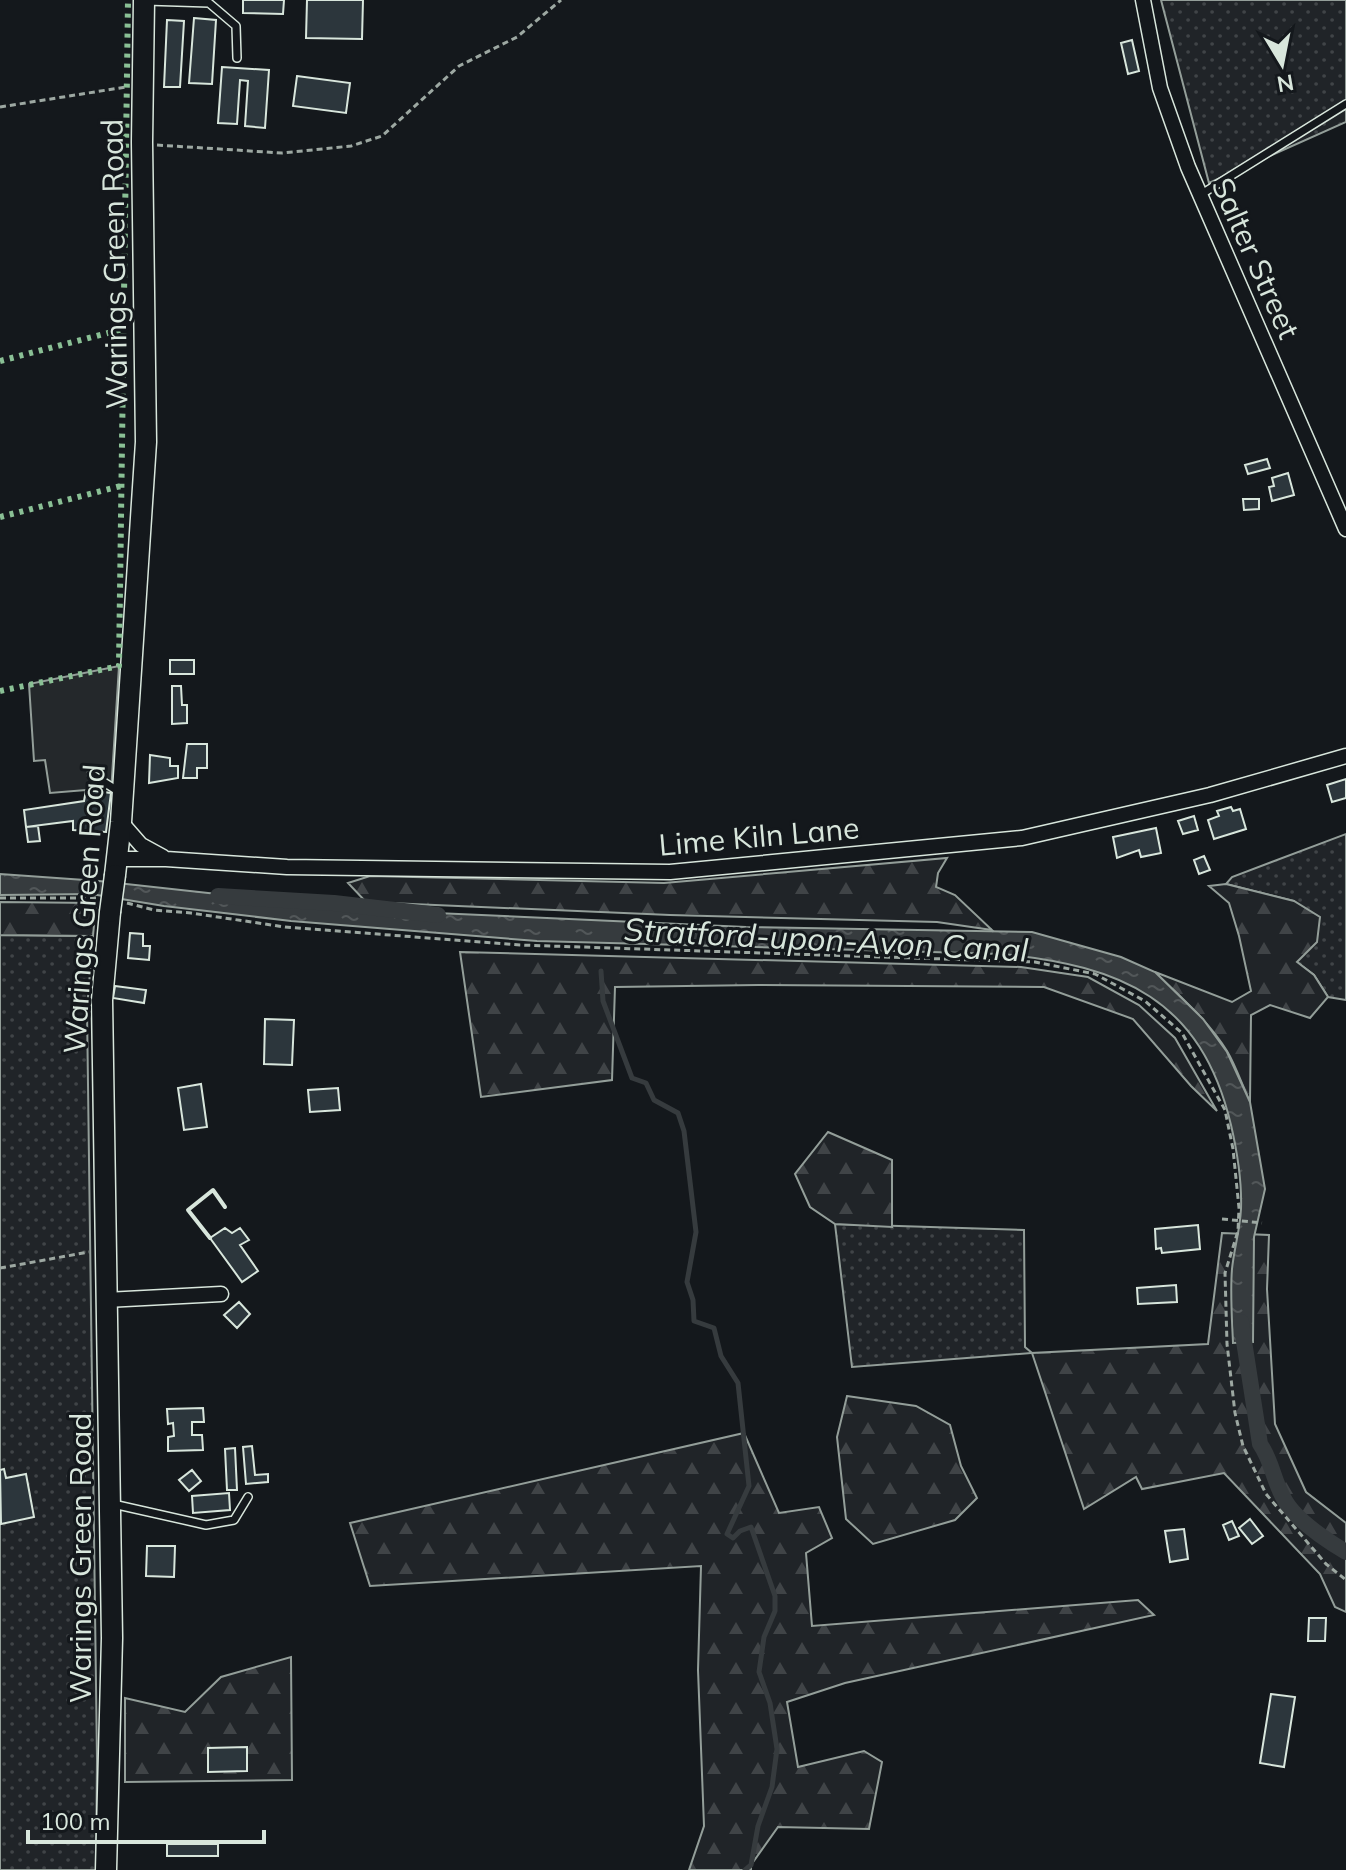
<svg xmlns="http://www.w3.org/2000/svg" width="1346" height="1870" font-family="Mulish,sans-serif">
	<defs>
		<pattern id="grass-dots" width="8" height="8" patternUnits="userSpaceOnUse" patternTransform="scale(2)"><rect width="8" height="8" fill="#202428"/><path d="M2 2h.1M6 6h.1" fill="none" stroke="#404447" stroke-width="1.8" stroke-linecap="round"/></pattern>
		<pattern id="forest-firs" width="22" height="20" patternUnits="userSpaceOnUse" patternTransform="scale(2)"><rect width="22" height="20" fill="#202428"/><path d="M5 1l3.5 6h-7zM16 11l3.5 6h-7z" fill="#404447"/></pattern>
		<pattern id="water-ripples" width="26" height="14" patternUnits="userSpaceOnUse" patternTransform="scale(2)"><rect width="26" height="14" fill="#363b3e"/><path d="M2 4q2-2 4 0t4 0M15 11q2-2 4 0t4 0" fill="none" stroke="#525759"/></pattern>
	</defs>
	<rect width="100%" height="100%" fill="#14181c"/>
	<!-- grass -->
	<path fill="url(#grass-dots)" stroke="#939e99" stroke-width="2" d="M 1161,0 L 1346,0 L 1346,122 L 1209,183 Z
		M 1346,834 L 1346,1000 L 1328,997 L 1314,975 L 1297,962 L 1294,901 L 1226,884 L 1232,877 Z
		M 0,935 L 93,936 L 87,1009 L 97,1759 L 96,1870 L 0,1870 Z
		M 835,1224 L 1024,1230 L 1025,1347 L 1032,1353 L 852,1367 Z"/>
	<!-- forest -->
	<path fill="url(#forest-firs)" stroke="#939e99" stroke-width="2" d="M 947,858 L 938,873 L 936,887 L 955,895 L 992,930 L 937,922 L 670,915 L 366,902 L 348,883 L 370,876 L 664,883 Z
		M 1226,884 L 1294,901 L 1320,917 L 1317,942 L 1297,962 L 1314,975 L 1328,997 L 1310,1018 L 1270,1005 L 1251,1015 L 1250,1102 C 1242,1085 1236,1066 1227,1051 C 1208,1020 1180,997 1155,972 L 1232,1002 L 1251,991 L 1239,936 L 1229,903 L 1209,886 Z
		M 0,902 L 96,903 L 93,936 L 0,935 Z
		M 460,952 L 1021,967 L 1088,977 L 1139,1005 L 1175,1038 L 1217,1111 L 1191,1086 L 1133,1019 L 1044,987 L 758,985 L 615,987 L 612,1080 L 481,1097 Z
		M 828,1132 L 892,1160 L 892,1227 L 835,1224 L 810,1207 L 795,1174 Z
		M 1222,1233 L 1269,1235 L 1267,1289 L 1275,1424 L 1306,1492 L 1346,1523 L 1346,1612 L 1335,1607 L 1320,1574 L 1224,1473 L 1142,1489 L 1136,1477 L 1084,1509 L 1032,1353 L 1208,1344 Z
		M 847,1396 L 916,1406 L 950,1425 L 961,1466 L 977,1498 L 955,1520 L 873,1544 L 846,1519 L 837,1437 Z
		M 744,1433 L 779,1513 L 819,1507 L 832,1538 L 806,1553 L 812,1626 L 1138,1600 L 1154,1615 L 845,1683 L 787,1702 L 798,1767 L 864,1751 L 882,1762 L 869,1829 L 778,1827 L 751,1865 L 751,1870 L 689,1870 L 704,1826 L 698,1670 L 701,1566 L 370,1586 L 350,1523 Z
		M 291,1657 L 292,1780 L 125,1782 L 125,1698 L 185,1712 L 221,1677 Z"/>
	<!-- parking -->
	<path fill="#24282b" stroke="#939e99" stroke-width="2" d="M 119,666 L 111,793 L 86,790 L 50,793 L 45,760 L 34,761 L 29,684 Z"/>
	<!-- water -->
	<path fill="url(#water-ripples)" stroke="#939e99" stroke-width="2" d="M 0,874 L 99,881 L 289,902 L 413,912 L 746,927 L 1032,932 L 1121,957 L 1155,972 L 1203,1019 L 1227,1052 L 1250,1102 L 1265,1189 L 1254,1237 L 1253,1342 L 1233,1343 C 1232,1319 1230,1293 1232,1269 C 1234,1249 1240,1230 1241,1209 C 1242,1181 1237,1151 1231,1125 C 1201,999 1122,966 1002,954 L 537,941 L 291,921 L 164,906 L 91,894 L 0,895 Z"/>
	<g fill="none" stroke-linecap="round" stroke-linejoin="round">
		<!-- stream -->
		<path stroke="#363b3e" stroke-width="5" d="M 601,971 L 603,1001 L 632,1078 L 646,1083 L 654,1100 L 678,1113 L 684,1131 L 696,1232 L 687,1282 L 693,1300 L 694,1321 L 714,1328 L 721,1356 L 738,1383 L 749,1486 L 727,1534 L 733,1538 L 740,1531 L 751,1527 L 775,1596 L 775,1611 L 764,1637 L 759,1672 L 770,1703 L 777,1749 L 772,1787 L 758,1826 L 751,1865 L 745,1870"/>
		<!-- canal -->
		<path stroke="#363b3e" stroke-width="16" d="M 218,896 L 334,903 L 438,915
			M 1241,1322 L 1260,1444 C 1272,1461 1273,1479 1283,1497 C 1293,1518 1326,1540 1346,1552"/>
	</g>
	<!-- building -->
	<path fill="#2c363c" stroke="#d8e6dc" stroke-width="2" d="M 243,0 L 284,0 L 283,14 L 243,13 Z
		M 307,0 L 363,0 L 362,39 L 306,38 Z
		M 194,18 L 216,20 L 212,84 L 189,83 Z
		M 167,20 L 184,21 L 180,87 L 164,87 Z
		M 1132,40 L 1139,71 L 1128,74 L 1121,43 Z
		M 222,67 L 269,70 L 265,128 L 245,126 L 248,81 L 240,80 L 237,124 L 218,123 Z
		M 297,76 L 350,83 L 346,113 L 293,106 Z
		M 1267,459 L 1270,468 L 1248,474 L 1245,465 Z
		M 1288,473 L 1294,495 L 1272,501 L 1269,487 L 1274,486 L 1272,478 Z
		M 1243,499 L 1259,499 L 1259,509 L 1244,510 Z
		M 170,660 L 194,660 L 194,674 L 170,674 Z
		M 172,686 L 181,686 L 182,705 L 187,705 L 187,723 L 172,724 Z
		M 187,744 L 207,744 L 207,768 L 197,768 L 197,778 L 183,778 Z
		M 150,755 L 170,758 L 170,766 L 178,766 L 178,778 L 149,783 Z
		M 1346,779 L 1346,798 L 1332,802 L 1327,785 Z
		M 86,790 L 111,793 L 106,832 L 73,830 L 73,821 L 26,827 L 24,810 L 84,801 Z
		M 1231,807 L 1233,811 L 1240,809 L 1246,829 L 1214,839 L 1208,820 L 1219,816 L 1217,811 Z
		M 1194,816 L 1198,830 L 1183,834 L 1178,821 Z
		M 38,826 L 40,841 L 28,842 L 26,827 Z
		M 1156,828 L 1161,853 L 1141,857 L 1139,850 L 1117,858 L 1113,837 Z
		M 1204,856 L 1210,870 L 1199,874 L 1194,860 Z
		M 130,933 L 143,934 L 143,946 L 150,946 L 149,960 L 128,958 Z
		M 115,986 L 146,990 L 144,1003 L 113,998 Z
		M 265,1019 L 294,1020 L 292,1065 L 264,1064 Z
		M 201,1084 L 207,1127 L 184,1130 L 178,1088 Z
		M 338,1088 L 340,1110 L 310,1112 L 308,1090 Z
		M 1198,1225 L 1200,1249 L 1162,1253 L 1161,1248 L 1156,1249 L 1155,1229 Z
		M 225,1228 L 232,1233 L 240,1228 L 249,1240 L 240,1245 L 258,1271 L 242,1282 L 210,1238 Z
		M 1176,1285 L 1177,1302 L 1138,1304 L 1137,1288 Z
		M 239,1302 L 250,1314 L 237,1328 L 224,1315 Z
		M 203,1408 L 204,1422 L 192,1422 L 192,1435 L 202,1435 L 203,1450 L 168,1451 L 168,1437 L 174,1436 L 173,1423 L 168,1424 L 167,1409 Z
		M 252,1446 L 255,1475 L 268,1474 L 268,1482 L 246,1484 L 243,1447 Z
		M 235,1448 L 237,1490 L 227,1490 L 225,1449 Z
		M 4,1469 L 6,1478 L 26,1474 L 34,1517 L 1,1524 L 0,1470 Z
		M 192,1470 L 201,1481 L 189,1491 L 179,1480 Z
		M 229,1493 L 230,1510 L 193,1513 L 192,1496 Z
		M 1250,1519 L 1263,1536 L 1252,1544 L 1239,1528 Z
		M 1232,1521 L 1239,1536 L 1229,1540 L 1223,1525 Z
		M 1184,1529 L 1188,1559 L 1170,1562 L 1165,1531 Z
		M 147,1546 L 175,1546 L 174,1577 L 146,1576 Z
		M 1309,1618 L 1326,1618 L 1325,1641 L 1308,1641 Z
		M 1271,1694 L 1295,1697 L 1284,1767 L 1260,1763 Z
		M 247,1747 L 247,1771 L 208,1772 L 208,1748 Z
		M 167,1844 L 218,1844 L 218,1856 L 167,1856 Z"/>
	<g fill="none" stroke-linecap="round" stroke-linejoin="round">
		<defs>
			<path id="lane" d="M 146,1 L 209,3 L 236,26 L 237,58
				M 1200,195 L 1346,104
				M 91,774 L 121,793
				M 113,1504 L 206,1525 L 234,1520 L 248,1497"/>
			<path id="street" d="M 1143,0 L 1160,88 L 1188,167 L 1346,529
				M 121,822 L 141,845 L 163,857
				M 117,859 L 166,859 L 287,867 L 670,872 L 1022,838 L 1210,795 L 1346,756
				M 106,1300 L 221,1294"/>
			<path id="secondary" d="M 115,875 L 121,822 L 146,442 L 142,142 L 144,0
				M 106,1870 L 112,1638 L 102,1000 L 110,912"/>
		</defs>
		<!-- lane casing -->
		<use href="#lane" stroke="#d8e6dc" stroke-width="10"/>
		<!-- street casing -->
		<use href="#street" stroke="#d8e6dc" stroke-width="17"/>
		<!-- secondary casing -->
		<use href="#secondary" stroke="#d8e6dc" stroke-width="23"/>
		<!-- path -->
		<path stroke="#9da8a2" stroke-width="3" stroke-dasharray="6 4" stroke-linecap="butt" d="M 0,107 L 126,87
			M 157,145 L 282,153 L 351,146 L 382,136 L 459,66 L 517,37 L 561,0
			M 0,898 L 96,898
			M 127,903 L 154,910 L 191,913 L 285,927 L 520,945 L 1035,962 L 1095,974 L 1145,1001 L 1182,1033 L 1225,1110 L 1233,1149 L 1239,1208 L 1238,1231 L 1225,1273 L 1227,1344 L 1235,1413 L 1243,1446 L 1266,1494 L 1326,1564 L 1346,1580
			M 0,1268 L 89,1252"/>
		<!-- lane -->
		<use href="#lane" stroke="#14181c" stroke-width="7"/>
		<!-- street -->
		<use href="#street" stroke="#14181c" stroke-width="14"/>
		<!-- secondary -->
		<use href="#secondary" stroke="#14181c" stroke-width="20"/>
		<defs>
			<path id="secondary-bridge" d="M 110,912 L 115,875"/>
		</defs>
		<!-- secondary-bridge casing -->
		<use href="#secondary-bridge" stroke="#d8e6dc" stroke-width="23" stroke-linecap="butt"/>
		<!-- path-bridge -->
		<path stroke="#9da8a2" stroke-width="3" stroke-dasharray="6 4" stroke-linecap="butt" d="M 1222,1219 L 1262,1223"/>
		<!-- secondary-bridge -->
		<use href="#secondary-bridge" stroke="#14181c" stroke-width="20"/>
		<!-- hedge -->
		<path stroke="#8ac095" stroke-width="6" stroke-dasharray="4 6" stroke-linecap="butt" d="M 0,361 L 123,329
			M 0,517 L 121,486
			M 0,691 L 119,666 L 128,0"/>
		<!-- wall -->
		<path stroke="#d8e6dc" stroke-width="4" d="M 210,1238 L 188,1210 L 213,1190 L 225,1207"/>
	</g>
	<g text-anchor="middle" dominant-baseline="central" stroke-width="6" stroke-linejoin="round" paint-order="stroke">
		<!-- street labels -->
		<g font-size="30" fill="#d8e6dc" stroke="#14181c">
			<text transform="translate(1256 258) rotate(66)">Salter Street</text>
			<text transform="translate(114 264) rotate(-91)">Warings Green Road</text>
			<text transform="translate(759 836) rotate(-5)">Lime Kiln Lane</text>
			<text transform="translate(84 909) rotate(-86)">Warings Green Road</text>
			<text transform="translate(80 1558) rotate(-90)">Warings Green Road</text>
		</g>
		<!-- water labels -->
		<g font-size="32" font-style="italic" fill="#d8e6dc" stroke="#14181c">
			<text transform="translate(826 939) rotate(3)">Stratford-upon-Avon Canal</text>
		</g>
	</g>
	<!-- north arrow -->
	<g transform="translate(1282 64) rotate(170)" stroke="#14181c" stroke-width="6" paint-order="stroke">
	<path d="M0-6L14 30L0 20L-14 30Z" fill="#d8e6dc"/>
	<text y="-12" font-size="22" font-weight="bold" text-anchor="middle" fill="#d8e6dc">N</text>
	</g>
	<!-- scale -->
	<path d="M28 1830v12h236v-12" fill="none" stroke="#d8e6dc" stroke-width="4"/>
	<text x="40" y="1830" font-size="24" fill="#d8e6dc" stroke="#14181c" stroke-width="6" paint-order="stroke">100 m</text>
</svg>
